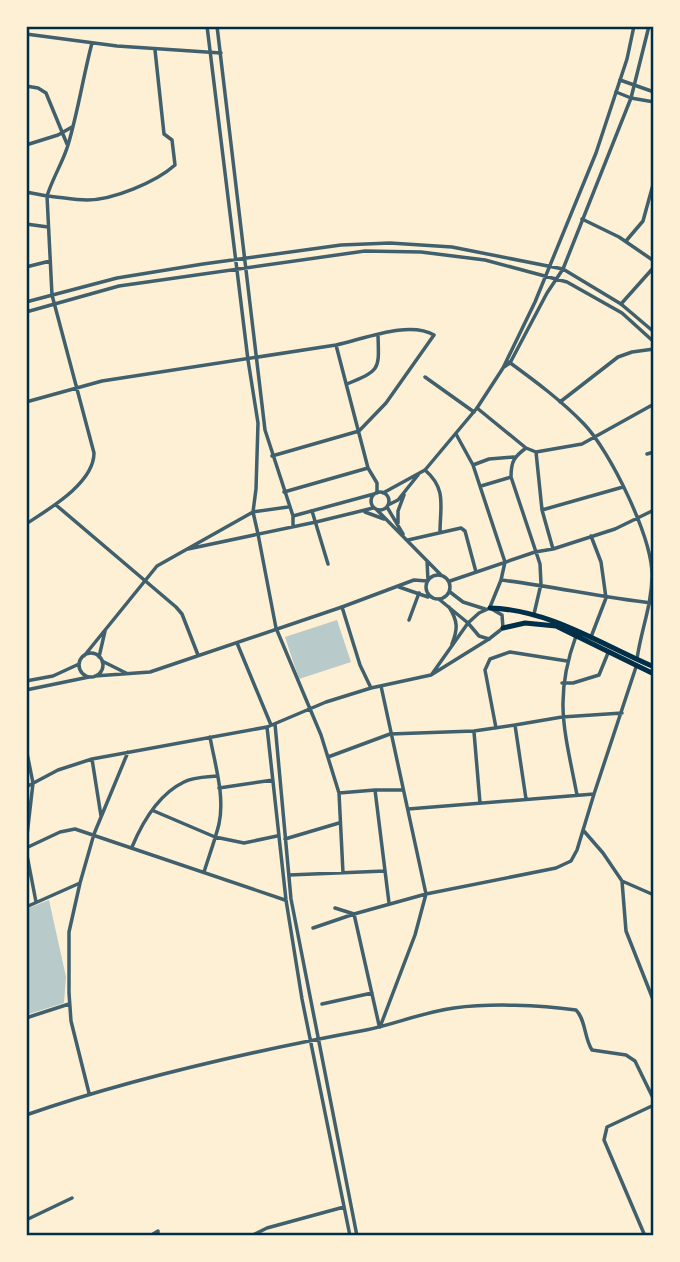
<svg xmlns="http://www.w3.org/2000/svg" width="680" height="1262" font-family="'Archivo Narrow',sans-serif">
	<rect width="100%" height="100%" fill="#fdf0d5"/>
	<!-- green -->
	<path fill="#b9caca" d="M 337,620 L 351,662 L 299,679 L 285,637 Z
		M 49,900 L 66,977 L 64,1003 L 26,1015 L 26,909 Z"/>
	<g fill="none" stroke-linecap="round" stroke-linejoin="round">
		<!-- minor -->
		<path stroke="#3f606c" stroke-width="3.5" d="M 26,34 L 117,46 L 221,53
			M 92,43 C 83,77 78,112 68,145 C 63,162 53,177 47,196 C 60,197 74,200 87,200 C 113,200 156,182 175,165 L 172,140 L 164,134 L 155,50
			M 620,80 L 654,92
			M 26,86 L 38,88 L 46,93 L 67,144
			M 616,92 L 631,98 L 654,102
			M 26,145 L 58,135 L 72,127
			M 26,192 L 47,196 L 52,295 L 94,453 C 94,483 49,509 26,524
			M 582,219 L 619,237 L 654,261
			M 26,224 L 48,227
			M 626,241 L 643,221 L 654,181
			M 26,267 L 50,261
			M 621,304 L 654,267
			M 509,362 C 535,381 562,401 584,424 C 610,451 652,537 652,575 C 652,605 641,630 637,659
			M 425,377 L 474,412
			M 347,384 C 381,370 379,370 378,335
			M 26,402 L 102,381 L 336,345 L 368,468 L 377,483 L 377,493
			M 560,402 L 618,357 L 632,352 L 654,349
			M 477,408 L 526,448 L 536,452 L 542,510 L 553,549
			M 456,434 L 473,465 L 505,562 L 501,580 C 551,586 600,597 651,603
			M 526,448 C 514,457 511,461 511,477 L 540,564 L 541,584 L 534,614
			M 536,452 L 582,444 L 654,404
			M 647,454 L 654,452
			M 272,456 L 359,431 L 386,403 L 434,335 C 409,320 364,339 336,345
			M 473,465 L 489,459 L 514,457
			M 425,470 C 447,489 440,506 440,533
			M 481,486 L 511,477
			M 284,492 L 368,468
			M 56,505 L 176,607 L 182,614 L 198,655
			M 542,510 L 623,487
			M 312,511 L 328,564
			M 258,534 L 276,628 L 321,735 L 339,793 L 343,873
			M 408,540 L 461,528 L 465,531 L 476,572
			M 450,581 L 535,552 L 553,549 L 615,529 L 654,510
			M 342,607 L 360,665 L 371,688
			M 490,607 L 501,580
			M 409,620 L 419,593
			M 576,636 C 553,699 565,732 577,795
			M 591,637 L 606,598 L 601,562 L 591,536
			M 237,643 L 271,725
			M 432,674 L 468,623
			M 562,683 L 573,683 L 599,675 L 608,653
			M 275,724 L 291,899 L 357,1236
			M 515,725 L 562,717 L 622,713
			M 267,727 L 286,900 L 302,999 L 350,1236
			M 496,728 L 485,670 L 490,659 L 510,652 L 567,661
			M 474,732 L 480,803
			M 26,748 L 33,783 L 26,844
			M 328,757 L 390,734 L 474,731 L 515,725 L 526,799
			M 92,759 L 101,816
			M 26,787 L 58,770 L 92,759 L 267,727 L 326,702 L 371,688 L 431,675 L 489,639
			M 219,788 L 273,780
			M 375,790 L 402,790
			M 339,793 L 375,790 L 389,903
			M 408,809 L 594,794
			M 154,811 L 215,837 L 244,843 L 277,836
			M 583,830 L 603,853 L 622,881 L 626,931 L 654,1002
			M 285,839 L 339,823
			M 132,847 C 142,823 159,794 184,782 C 193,777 207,777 217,776
			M 26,848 L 60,832 L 75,829 L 285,900
			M 26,850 L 36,902
			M 204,872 C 209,856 215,840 219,824 C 225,796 215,765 210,737
			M 289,875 L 385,871
			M 622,881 L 654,895
			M 80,883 L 69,932 L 69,993 L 71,1021 L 89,1093
			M 26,907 L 80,883 L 94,834 L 128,752
			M 335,908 L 354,914 L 379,1025
			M 313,928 L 354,914 L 426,894 L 556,868 L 571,861 L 577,850 L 594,794 L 636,667
			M 322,1004 L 372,993
			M 26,1018 L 69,1004
			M 380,1027 L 415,935 L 426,894 L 381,686
			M 26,1115 C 135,1077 253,1051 366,1030 C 395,1024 424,1012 454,1008 C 491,1003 539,1005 576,1010 C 586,1020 584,1038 592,1050 L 626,1055 L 635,1061 L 654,1100
			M 26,1220 L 72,1198
			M 150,1236 L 158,1231 L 158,1236
			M 251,1236 L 267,1228 L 344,1207
			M 645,1236 L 604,1140 L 607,1127 L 654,1105"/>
		<!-- tertiary -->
		<path stroke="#3f606c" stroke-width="3.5" d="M 207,26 L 248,360 L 258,423 L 256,489 L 253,512 L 258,534
			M 217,26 L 265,430 L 293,516 L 293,526
			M 26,302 L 117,278 L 203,264 L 341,245 L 390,243 L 452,247 L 563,269 L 621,304 L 654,332
			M 26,312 L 119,286 L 365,251 L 421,252 L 485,260 L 567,282 L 622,313 L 654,342
			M 504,367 L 510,363 L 547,293 L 563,269 L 631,98 L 649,26
			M371 501a9 9 0 1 1 18 0a9 9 0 1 1-18 0Z
			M 383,493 L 425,470 L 477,408 L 503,368 L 535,302 L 596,153 L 627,59 L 634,26
			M 388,505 L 398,500 L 418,475
			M 387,507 L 403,534
			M 376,509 L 441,575
			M 365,512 L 384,519
			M 293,516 L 374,494
			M 398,523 L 398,511 L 404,495
			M 188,549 L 316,522 L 373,508
			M 427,561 L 428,580
			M426 587a12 12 0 1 1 24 0a12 12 0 1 1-24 0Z
			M 399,587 L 428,597
			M 450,592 L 463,602 L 485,609
			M 440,600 L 468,623
			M 449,607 C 458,621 458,629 452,644
			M 490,608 L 502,615 L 503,628 L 489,639 L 479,636 L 468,623 L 479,613 Z
			M79 665a12 12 0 1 1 24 0a12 12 0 1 1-24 0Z
			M 84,656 L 157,566 L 253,512 L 288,507
			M 99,657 L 105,631
			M 102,661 L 126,673
			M 95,676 L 150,672 L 342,607 L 414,580 L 427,581
			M 26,681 L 53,676 L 79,664
			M 26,690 L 89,677"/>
		<!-- primary -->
		<path stroke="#003049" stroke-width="5" d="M 490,608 C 550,610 600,644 654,667
			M 503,628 L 525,623 L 556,626 L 654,674"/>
	</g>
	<!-- border -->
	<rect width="680" height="1262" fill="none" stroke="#fdf0d5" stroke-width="56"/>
	<rect x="28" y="28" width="624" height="1206" fill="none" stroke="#003049" stroke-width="2.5"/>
</svg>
